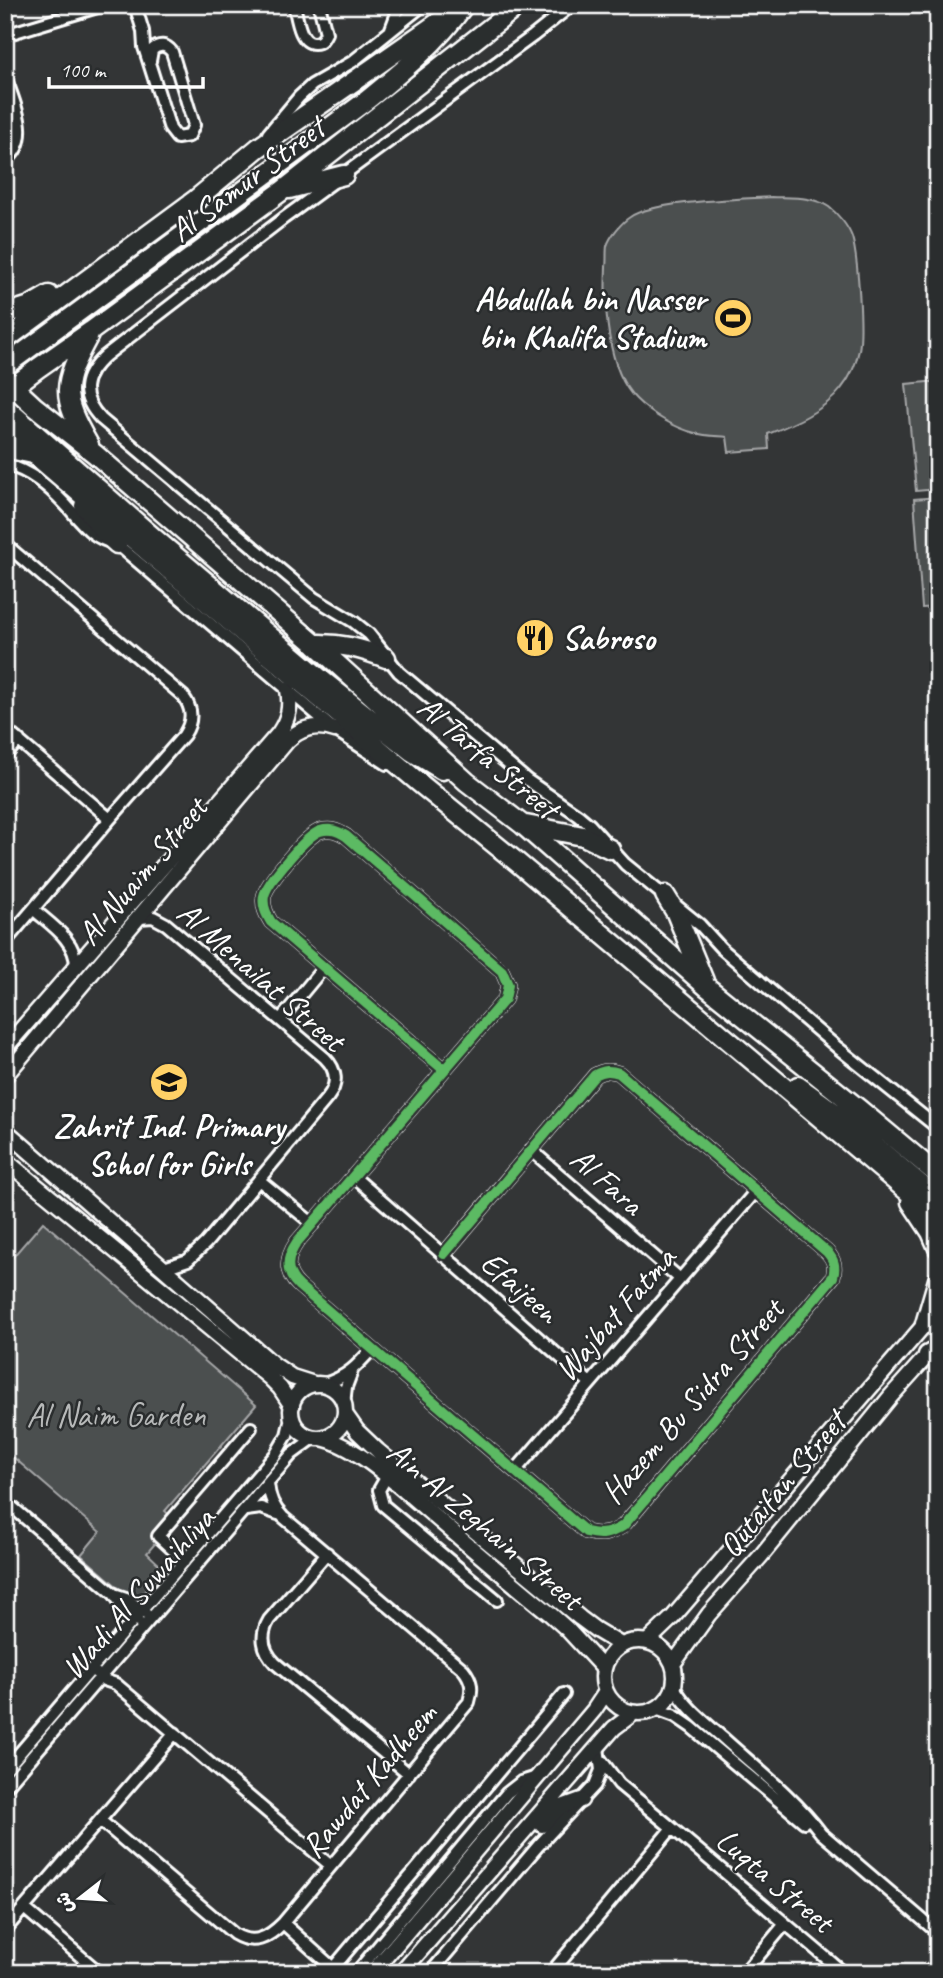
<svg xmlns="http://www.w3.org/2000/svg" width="943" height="1978" font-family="Caveat,'Playpen Sans Arabic',sans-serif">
	<rect width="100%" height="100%" fill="#333536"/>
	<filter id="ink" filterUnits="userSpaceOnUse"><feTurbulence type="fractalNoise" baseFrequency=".0143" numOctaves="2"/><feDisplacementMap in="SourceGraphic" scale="14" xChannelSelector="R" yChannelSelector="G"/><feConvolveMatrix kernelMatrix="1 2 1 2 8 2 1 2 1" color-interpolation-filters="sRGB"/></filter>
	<g filter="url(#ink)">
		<!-- green -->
		<path fill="#4c4f50" stroke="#a6a7a8" stroke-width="2" d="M 771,197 C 790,198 814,196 829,207 C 838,214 848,226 852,237 C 858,257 863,330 859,350 C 856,365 850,378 841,389 C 824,411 793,424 768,434 L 769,449 L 729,452 L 727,437 C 717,436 705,436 695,433 C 675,428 651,414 636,399 C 607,370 604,306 606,267 C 607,260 606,252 607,246 C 610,236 622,222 630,217 C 653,201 741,199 771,197 Z
			M 938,381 L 938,489 L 916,491 L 906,384 Z
			M 938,497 L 938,607 L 922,608 L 914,499 Z
			M 43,1222 L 256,1405 L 165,1511 L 175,1520 L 147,1553 L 164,1569 L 135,1602 L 81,1555 L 100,1532 L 5,1450 L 5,1266 Z"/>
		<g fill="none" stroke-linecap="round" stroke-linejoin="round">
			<defs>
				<path id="minor" d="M 135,5 L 143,31 L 144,47 L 170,129 L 177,138 L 189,136 L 194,125 L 172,52 C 166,44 159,44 152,50 L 150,61
					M 294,5 C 297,16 299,43 314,43 C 321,43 323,39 326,33 L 319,5
					M 572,5 L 533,36 L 284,218 L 105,356 C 82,377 79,396 101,419 L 314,598 L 354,622 L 369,634 L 399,672 L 527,780 L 578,815 L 590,825 L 625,864 L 700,925 L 721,948 L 838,1048 L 938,1128
					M 391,29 L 400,5
					M 5,35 L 104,5
					M 5,76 C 14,104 34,139 5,161
					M 268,134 L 299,97 L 312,85 L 352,62 L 423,5
					M 5,464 C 30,471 48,486 65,504 C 82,522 90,538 117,544 L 335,730 L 387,764
					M 5,544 L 183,696 C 193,709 193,721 184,735 L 110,819 L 5,942
					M 5,729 L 110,819
					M 5,756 L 19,740
					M 33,909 C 51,925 76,940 76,966
					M 139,918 L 153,917 L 166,924 L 325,1058 C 337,1070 338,1084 328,1097 L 206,1243 L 188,1260 L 164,1268
					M 280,1020 L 324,967
					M 444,1070 L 271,922 C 266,914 262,906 264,896 C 267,882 307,835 320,831 C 331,828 338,831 346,836 L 502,971 L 508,985 L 505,999 L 297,1242 C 286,1258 284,1272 299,1286 L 586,1532 C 601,1536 610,1534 623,1526 L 833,1277 C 836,1266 834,1260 827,1252 L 619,1073 C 610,1070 604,1070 595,1075 L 444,1254
					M 531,1150 L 679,1278
					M 353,1176 L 590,1383
					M 259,1180 L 313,1224
					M 324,1384 C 347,1377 357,1366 372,1349
					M 344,1404 L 346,1387 L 352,1371
					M 515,1471 L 756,1191
					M 387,1476 L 379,1490 L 383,1505 L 497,1600
					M 5,1501 L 114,1594 L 121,1604 L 138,1621
					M 246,1510 L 261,1508 L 278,1514
					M 327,1553 L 269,1620 C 260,1635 262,1650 275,1663 L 409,1774
					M 185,1561 L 158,1536 L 251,1428
					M 114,1594 L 126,1598 L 147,1615
					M 96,1673 L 104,1680 L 116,1684 L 331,1866
					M 674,1687 C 686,1708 705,1722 723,1738 C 756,1768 794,1797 821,1833 L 938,1933
					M 656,1709 L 675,1716 L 691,1727 L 804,1822
					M 601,1760 L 619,1784 L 672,1828
					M 5,1770 L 276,1454 L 287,1435 L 292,1414
					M 5,1788 L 292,1454 L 315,1437
					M 101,1821 L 234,1934 C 254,1946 268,1938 283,1923 L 469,1702 C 473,1689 472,1680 463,1669 L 283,1517 C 273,1507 269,1497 268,1483
					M 24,1908 L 100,1973
					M 283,1923 L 333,1968 L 564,1694
					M 5,1930 L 175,1733
					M 356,1973 L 507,1793 L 521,1782 L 537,1777
					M 430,1973 L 538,1846 L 595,1785 L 601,1770 L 598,1747
					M 551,1973 L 672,1828 L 844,1973
					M 744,1973 L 785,1924
					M 928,1973 L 938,1961"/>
				<path id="tertiary" d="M 5,1048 L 279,733 C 289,718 291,706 288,690
					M 5,1076 L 288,740 C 302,727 317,724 335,730
					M 5,1130 L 273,1364 L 292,1377 L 314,1384
					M 5,1160 L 270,1378 L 280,1388 L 292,1406
					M291 1411a27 27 0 1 1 54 0a27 27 0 1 1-54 0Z
					M 345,1414 L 357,1431 L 378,1451 L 580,1618 L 596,1630 L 621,1645
					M 321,1438 C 358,1446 397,1485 426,1509 C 467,1544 507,1579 549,1613 L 567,1629 L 604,1669
					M603 1677a36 36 0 1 1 72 0a36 36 0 1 1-72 0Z
					M 647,1642 L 673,1617 L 931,1317
					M 673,1664 L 709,1614 L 760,1557 L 891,1396 L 935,1347
					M 542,1825 L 559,1808 L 581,1800
					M 372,1973 L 594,1710 L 606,1692
					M 401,1973 L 614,1728 L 634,1713"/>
				<path id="primary" d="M 289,189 L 344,175
					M 5,314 L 30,306 L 49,295
					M 89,335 C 62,385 60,395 89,445
					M 5,340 L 195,200 L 258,148 L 449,15
					M 5,366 L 367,100 C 403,71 437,43 464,5
					M 5,379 L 34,406 L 95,454 L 315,644 L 467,782 L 523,825 L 707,987 L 859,1109 L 938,1175
					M 5,393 L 38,368 L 91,331 L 282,191 L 519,5
					M 5,407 L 153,537 L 322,680 L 411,751 L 442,770
					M 5,429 L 197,594 L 417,781 L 518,863 L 938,1217
					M 5,448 L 33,454
					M 84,506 L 105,533 L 117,544
					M 315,644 C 341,643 362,649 386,658
					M 526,825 L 583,836 L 610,849
					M 665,895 L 676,913 L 704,981
					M 798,1086 L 841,1117 L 938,1199
					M 911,1202 L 931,1232 L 938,1248
					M 925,1324 L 938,1280
					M 928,1355 L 938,1351"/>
			</defs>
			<!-- minor casing -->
			<use href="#minor" stroke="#fff" stroke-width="16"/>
			<!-- tertiary casing -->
			<use href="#tertiary" stroke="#fff" stroke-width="19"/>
			<!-- primary casing -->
			<use href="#primary" stroke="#fff" stroke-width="23"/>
			<!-- minor -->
			<use href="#minor" stroke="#2a2d2e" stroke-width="10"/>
			<!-- tertiary -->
			<use href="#tertiary" stroke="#2a2d2e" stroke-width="14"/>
			<!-- primary -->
			<use href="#primary" stroke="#2a2d2e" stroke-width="18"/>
			<defs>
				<path id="cycleway" d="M 444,1070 L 271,922 C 266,914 262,906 264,896 C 267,882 307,835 320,831 C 331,828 338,831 346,836 L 502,971 L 508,985 L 505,999 L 297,1242 C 286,1258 284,1272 299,1286 L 586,1532 C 601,1536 610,1534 623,1526 L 833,1277 C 836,1266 834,1260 827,1252 L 619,1073 C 610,1070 604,1070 595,1075 L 444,1254"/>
			</defs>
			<!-- cycleway casing -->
			<use href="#cycleway" stroke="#2a2d2e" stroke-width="15"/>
			<!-- cycleway -->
			<use href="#cycleway" stroke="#5cba63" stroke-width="10"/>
		</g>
	</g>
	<!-- icons -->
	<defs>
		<symbol id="stadium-disc" viewBox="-11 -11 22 22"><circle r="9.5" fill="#ffd166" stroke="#2a2d2e"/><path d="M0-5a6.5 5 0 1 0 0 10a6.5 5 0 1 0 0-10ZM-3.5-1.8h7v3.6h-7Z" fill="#111"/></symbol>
		<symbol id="restaurant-disc" viewBox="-11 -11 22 22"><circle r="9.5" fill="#ffd166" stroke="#2a2d2e"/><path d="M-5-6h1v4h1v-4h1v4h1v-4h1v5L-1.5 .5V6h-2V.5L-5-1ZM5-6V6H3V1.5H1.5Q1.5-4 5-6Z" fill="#111"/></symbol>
		<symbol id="school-disc" viewBox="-11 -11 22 22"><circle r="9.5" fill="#ffd166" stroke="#2a2d2e"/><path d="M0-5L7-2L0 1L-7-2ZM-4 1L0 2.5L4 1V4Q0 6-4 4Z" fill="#111"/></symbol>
	</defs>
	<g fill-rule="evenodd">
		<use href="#stadium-disc" x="711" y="296" width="44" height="44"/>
		<use href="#restaurant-disc" x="513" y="616" width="44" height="44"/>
		<use href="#school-disc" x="147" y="1060" width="44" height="44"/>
	</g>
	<g text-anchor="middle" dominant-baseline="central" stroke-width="5" stroke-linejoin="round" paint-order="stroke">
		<!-- street labels -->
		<g font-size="33" fill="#fff" stroke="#2a2d2e">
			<text transform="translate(247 179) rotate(-37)">Al Samur Street</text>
			<text transform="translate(488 757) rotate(40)">Al Tarfa Street</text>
			<text transform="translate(142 871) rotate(-50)">Al Nuaim Street</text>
			<text transform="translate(261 976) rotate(41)">Al Menailat Street</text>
			<text transform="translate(607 1181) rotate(41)">Al Fara</text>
			<text transform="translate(520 1287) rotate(41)">Efaijeen</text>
			<text transform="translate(615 1314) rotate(-49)">Wajbat Fatma</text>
			<text transform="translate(692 1401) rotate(-49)">Hazem Bu Sidra Street</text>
			<text transform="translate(782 1484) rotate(-50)">Qutaifan Street</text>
			<text transform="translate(485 1525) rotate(40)">Ain Al Zeghain Street</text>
			<text transform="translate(138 1593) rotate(-49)">Wadi Al Suwaihliya</text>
			<text transform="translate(369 1780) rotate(-50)">Rawdat Kadheem</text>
			<text transform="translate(775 1880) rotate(40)">Luqta Street</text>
		</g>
		<!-- poi labels -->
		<g font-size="33" font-weight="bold" fill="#fff" stroke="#2a2d2e" text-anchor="end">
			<text x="706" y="299">Abdullah bin Nasser<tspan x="706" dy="38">bin Khalifa Stadium</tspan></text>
			<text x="562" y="638" text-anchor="start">Sabroso</text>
			<text x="169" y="1126" text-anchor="middle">Zahrit Ind. Primary<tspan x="169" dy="38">Schol for Girls</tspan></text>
		</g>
		<!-- park labels -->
		<g font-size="33" fill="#b7b9b9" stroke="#2a2d2e">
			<text x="116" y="1415">Al Naim Garden</text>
		</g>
	</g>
	<!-- margin -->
	<rect width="943" height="1978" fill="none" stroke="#2a2d2e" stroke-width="28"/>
	<rect x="14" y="14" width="915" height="1950" fill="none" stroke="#fff" stroke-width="2.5" filter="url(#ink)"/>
	<!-- north arrow -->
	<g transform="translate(80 1898) rotate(253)" stroke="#2a2d2e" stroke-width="5" paint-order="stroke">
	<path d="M0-5L12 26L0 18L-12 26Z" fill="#ffffff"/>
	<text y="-10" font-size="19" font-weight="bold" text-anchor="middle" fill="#ffffff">ش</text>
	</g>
	<!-- scale -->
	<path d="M49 77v10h154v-10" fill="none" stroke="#ffffff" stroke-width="3.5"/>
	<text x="60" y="77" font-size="21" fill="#ffffff" stroke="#2a2d2e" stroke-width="5" paint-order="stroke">100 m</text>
</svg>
